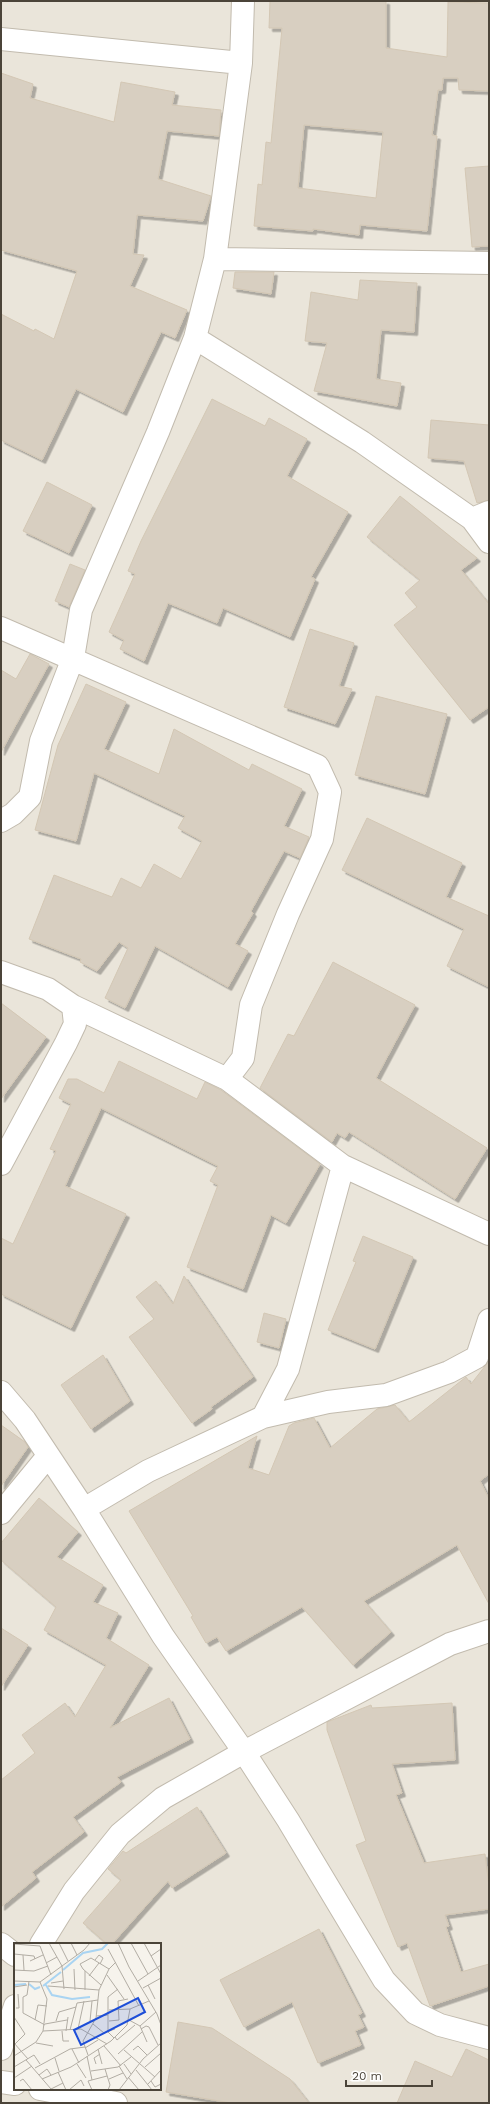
<svg xmlns="http://www.w3.org/2000/svg" width="490" height="2104" font-family="'Work Sans',sans-serif">
	<defs>
		<filter id="shadow"><feDropShadow dx="3.5" dy="3.5" stdDeviation="0" flood-color="#0004"/></filter>
	</defs>
	<rect width="100%" height="100%" fill="#f6f3ec"/>
	<!-- residential -->
	<path fill="#eae5da" fill-rule="evenodd" d="M 1,1 L 489,1 L 489,2103 L 1,2103 ZM 15,1944 L 160,1944 L 160,2089 L 15,2089 Z"/>
	<!-- building -->
	<path fill="#d8cfc1" stroke="#d3c7b4" fill-rule="evenodd" filter="url(#shadow)" d="M 270,1 L 386,1 L 386,48 L 447,57 L 448,2 L 489,3 L 489,91 L 459,90 L 458,78 L 443,78 L 442,90 L 438,90 L 432,135 L 437,136 L 427,231 L 360,225 L 359,235 L 313,229 L 313,231 L 254,226 L 258,184 L 262,185 L 266,142 L 271,143 L 282,28 L 269,28 ZM 304,125 L 383,132 L 376,198 L 298,188 Z
		M 1,73 L 33,84 L 30,98 L 114,122 L 121,82 L 175,92 L 172,105 L 221,110 L 219,136 L 167,131 L 158,179 L 211,196 L 203,221 L 137,215 L 133,254 L 144,255 L 130,286 L 187,310 L 175,338 L 161,332 L 123,412 L 76,389 L 42,460 L 1,440 L 1,314 L 34,331 L 35,329 L 54,339 L 77,271 L 1,250 Z
		M 489,166 L 489,246 L 472,247 L 465,168 Z
		M 235,272 L 274,272 L 271,294 L 233,288 Z
		M 360,280 L 417,283 L 414,332 L 381,330 L 376,379 L 401,383 L 397,406 L 314,391 L 327,343 L 305,341 L 311,292 L 358,300 Z
		M 212,399 L 265,426 L 269,418 L 307,439 L 287,476 L 348,512 L 311,577 L 315,579 L 290,637 L 223,608 L 217,623 L 168,603 L 144,661 L 120,649 L 124,640 L 109,632 L 135,574 L 128,571 L 141,541 Z
		M 431,420 L 489,425 L 489,500 L 477,503 L 464,461 L 428,458 Z
		M 47,482 L 92,505 L 69,553 L 23,531 Z
		M 400,496 L 477,558 L 461,570 L 489,604 L 489,707 L 470,720 L 394,625 L 417,607 L 405,593 L 420,580 L 367,537 Z
		M 70,564 L 85,570 L 69,607 L 55,601 Z
		M 310,629 L 354,643 L 339,686 L 352,689 L 335,724 L 284,707 Z
		M 30,654 L 49,664 L 1,752 L 1,670 L 16,679 Z
		M 86,684 L 126,702 L 104,749 L 159,774 L 174,729 L 249,770 L 252,764 L 302,789 L 284,826 L 309,837 L 300,858 L 284,851 L 251,911 L 253,913 L 235,944 L 248,951 L 228,987 L 155,946 L 125,1008 L 105,998 L 128,948 L 119,942 L 97,971 L 80,962 L 81,959 L 29,939 L 54,875 L 112,897 L 121,878 L 141,888 L 154,864 L 181,879 L 202,841 L 178,828 L 185,816 L 94,773 L 76,841 L 35,830 L 58,745 Z
		M 376,696 L 447,714 L 425,794 L 355,775 Z
		M 367,818 L 462,863 L 446,897 L 489,916 L 489,987 L 447,966 L 464,929 L 342,870 Z
		M 333,962 L 415,1005 L 376,1078 L 487,1148 L 455,1199 L 349,1132 L 345,1138 L 337,1133 L 332,1142 L 260,1088 L 288,1034 L 294,1036 Z
		M 1,1003 L 46,1037 L 1,1099 Z
		M 119,1061 L 197,1099 L 205,1082 L 221,1090 L 320,1164 L 286,1223 L 271,1215 L 243,1289 L 187,1267 L 218,1185 L 210,1181 L 218,1166 L 101,1108 L 65,1186 L 126,1214 L 71,1328 L 1,1294 L 1,1238 L 13,1244 L 56,1151 L 50,1149 L 71,1104 L 59,1098 L 68,1079 L 77,1079 L 104,1093 Z
		M 363,1236 L 413,1257 L 375,1349 L 328,1330 L 356,1262 L 353,1261 Z
		M 184,1276 L 253,1377 L 211,1407 L 212,1409 L 192,1423 L 129,1337 L 154,1319 L 136,1297 L 156,1281 L 173,1304 Z
		M 264,1313 L 286,1319 L 279,1348 L 257,1342 Z
		M 103,1355 L 130,1401 L 91,1429 L 61,1385 Z
		M 489,1361 L 489,1474 L 480,1481 L 489,1499 L 489,1604 L 457,1545 L 364,1601 L 391,1632 L 353,1665 L 302,1607 L 226,1651 L 217,1637 L 206,1643 L 191,1617 L 193,1616 L 129,1511 L 257,1436 L 248,1468 L 269,1475 L 289,1426 L 294,1423 L 314,1418 L 330,1448 L 377,1409 L 395,1405 L 409,1422 L 466,1377 L 471,1384 Z
		M 1,1425 L 25,1442 L 28,1447 L 1,1486 Z
		M 39,1498 L 78,1532 L 57,1557 L 103,1585 L 93,1602 L 118,1613 L 106,1638 L 149,1665 L 110,1728 L 169,1698 L 190,1739 L 117,1777 L 121,1782 L 73,1817 L 84,1832 L 32,1872 L 36,1878 L 1,1907 L 1,1780 L 35,1753 L 22,1735 L 65,1703 L 75,1717 L 106,1665 L 44,1630 L 56,1607 L 1,1560 L 1,1543 Z
		M 1,1628 L 28,1645 L 1,1687 Z
		M 452,1703 L 455,1760 L 392,1764 L 402,1793 L 396,1795 L 424,1863 L 485,1854 L 489,1886 L 489,1909 L 445,1915 L 449,1926 L 446,1927 L 461,1972 L 489,1964 L 489,1986 L 430,2006 L 407,1943 L 398,1947 L 356,1845 L 366,1841 L 327,1730 L 327,1722 L 371,1705 L 372,1708 Z
		M 197,1807 L 226,1853 L 172,1888 L 168,1881 L 112,1944 L 107,1944 L 83,1923 L 121,1880 L 108,1869 L 123,1851 L 126,1853 Z
		M 319,1929 L 362,2013 L 358,2015 L 364,2027 L 355,2031 L 361,2045 L 318,2063 L 292,2002 L 244,2027 L 220,1980 Z
		M 178,2022 L 212,2028 L 290,2079 L 309,2103 L 231,2103 L 166,2092 Z
		M 466,2049 L 489,2060 L 489,2103 L 397,2103 L 415,2061 L 452,2077 Z"/>
	<g fill="none" stroke-linecap="round" stroke-linejoin="round">
		<defs>
			<path id="street" d="M 1,39 L 241,63
				M 215,259 L 489,263
				M 195,338 L 362,442 L 472,519 L 489,542
				M 472,519 L 489,512
				M 1,628 L 318,766 L 330,792 L 322,839 L 288,914 L 251,1005 L 243,1058 L 227,1079
				M 1,821 L 13,814 L 30,797 L 41,741 L 73,658 L 81,610 L 158,432 L 195,338 L 215,259 L 241,63 L 243,1
				M 1,972 L 48,989 L 73,1006 L 227,1079 L 343,1166 L 489,1234
				M 1,1164 L 66,1043 L 75,1024 L 73,1006
				M 1,1392 L 25,1420 L 84,1509 L 163,1636 L 244,1752 L 288,1820 L 384,1980 L 415,2013 L 440,2025 L 489,2038
				M 263,1417 L 288,1369 L 343,1166
				M 84,1509 L 148,1471 L 263,1417 L 328,1402 L 386,1395 L 449,1372 L 477,1357 L 489,1320
				M 1,1513 L 48,1456
				M 1,1944 L 15,1955
				M 41,1944 L 74,1891 L 120,1834 L 163,1798 L 244,1752 L 450,1644 L 489,1631
				M 1,2049 L 15,2006
				M 1,2082 L 15,2084
				M 40,2089 L 116,2103"/>
		</defs>
		<!-- street casing -->
		<use href="#street" stroke="#c2bbae" stroke-width="24"/>
		<!-- street -->
		<use href="#street" stroke="#fff" stroke-width="22"/>
	</g>
	<!-- overview -->
	<g transform="translate(14 1943)">
		<rect width="147" height="147" fill="#f6f3ec"/>
		<path fill="none" stroke="#a9d4f2" stroke-width="2" d="M 49,27 L 69,10 L 88,6 L 94,0M 15,41 L 21,46 L 26,44M 0,42 L 12,41M 32,42 L 38,52 L 58,56 L 76,54M 29,43 L 47,29"/>
		<path fill="none" stroke="#b2ada4" stroke-width="1" d="M 35,0 L 48,23 L 50,46M 45,0 L 54,18M 57,0 L 63,12M 104,0 L 115,24 L 143,71 L 147,82M 117,0 L 134,31M 130,0 L 147,31M 0,1 L 26,3 L 37,32M 94,6 L 125,63M 0,11 L 20,13 L 21,16M 9,12 L 10,27M 137,13 L 147,6M 81,17 L 85,12 L 89,15 L 86,21M 16,18 L 29,12M 32,20 L 43,14M 60,26 L 61,47M 0,27 L 20,28 L 34,23M 93,32 L 110,56M 75,33 L 85,20M 0,38 L 26,39 L 70,7 L 76,0M 15,38 L 13,52 L 9,54 L 9,70 L 31,82M 124,38 L 147,22M 37,40 L 49,38M 87,42 L 69,26 L 66,21 L 77,15 L 95,26M 134,42 L 141,56M 34,43 L 85,47M 0,44 L 13,42M 129,45 L 147,35M 71,47 L 71,28M 78,58 L 76,78 L 80,79M 2,65 L 5,65 L 4,51M 95,67 L 116,66 L 135,58M 82,73 L 94,72M 0,74 L 11,91 L 1,101M 21,77 L 24,62 L 33,63M 115,77 L 126,83M 42,78 L 45,69 L 62,64M 95,78 L 105,77 L 104,58 L 114,56M 31,81 L 53,77M 79,81 L 90,90 L 101,86M 126,83 L 142,69M 126,83 L 133,99M 64,86 L 70,58M 127,86 L 132,83 L 135,84 L 144,102M 56,87 L 63,60 L 84,57M 29,88 L 67,86 L 93,101M 48,88 L 49,98 L 55,98M 52,88 L 54,74M 101,94 L 103,97 L 121,82M 100,95 L 94,89 L 94,54 L 104,46M 0,100 L 14,116M 22,100 L 39,103M 90,103 L 107,123M 71,105 L 84,97M 58,106 L 65,120M 84,106 L 88,121M 110,107 L 141,134M 119,107 L 124,103 L 133,112M 104,111 L 128,89M 74,112 L 69,98 L 82,75 L 85,47 L 95,26 L 102,19M 0,113 L 22,99 L 29,88 L 33,56 L 26,39M 73,113 L 78,137M 41,115 L 45,128M 12,117 L 37,146M 63,121 L 72,135M 82,121 L 80,115 L 86,111M 110,121 L 117,131M 105,123 L 113,136M 0,124 L 20,112 L 26,121M 131,124 L 147,110M 21,125 L 56,106 L 71,104M 91,126 L 96,142 L 94,147M 122,127 L 138,147M 77,128 L 104,124 L 117,114M 44,129 L 52,147M 25,132 L 33,126 L 37,132M 114,134 L 125,147M 0,135 L 18,123M 28,136 L 57,124 L 97,98 L 113,82 L 116,66M 95,136 L 109,130M 6,138 L 9,136 L 18,147M 137,138 L 141,144 L 147,141M 134,141 L 147,127M 37,146 L 49,140M 55,147 L 67,137 L 70,143M 78,147 L 74,138 L 93,133M 105,147 L 129,116 L 147,100"/>
		<path fill="#1d4ed8" fill-opacity="0.15" stroke="#1d4ed8" stroke-width="2" d="M 124,55 L 131,69 L 67,102 L 60,87 Z"/>
		<rect width="147" height="147" fill="none" stroke="#4b4439" stroke-width="2"/>
	</g>
	<!-- border -->
	<rect width="490" height="2104" fill="none" stroke="#4b4439" stroke-width="4"/>
	<!-- scale -->
	<path d="M346 2080v6h86v-6" fill="none" stroke="#4b4439" stroke-width="2"/>
	<text x="352" y="2080" font-size="12" fill="#4b4439" stroke="#ffffff" stroke-width="3" paint-order="stroke">20 m</text>
</svg>
